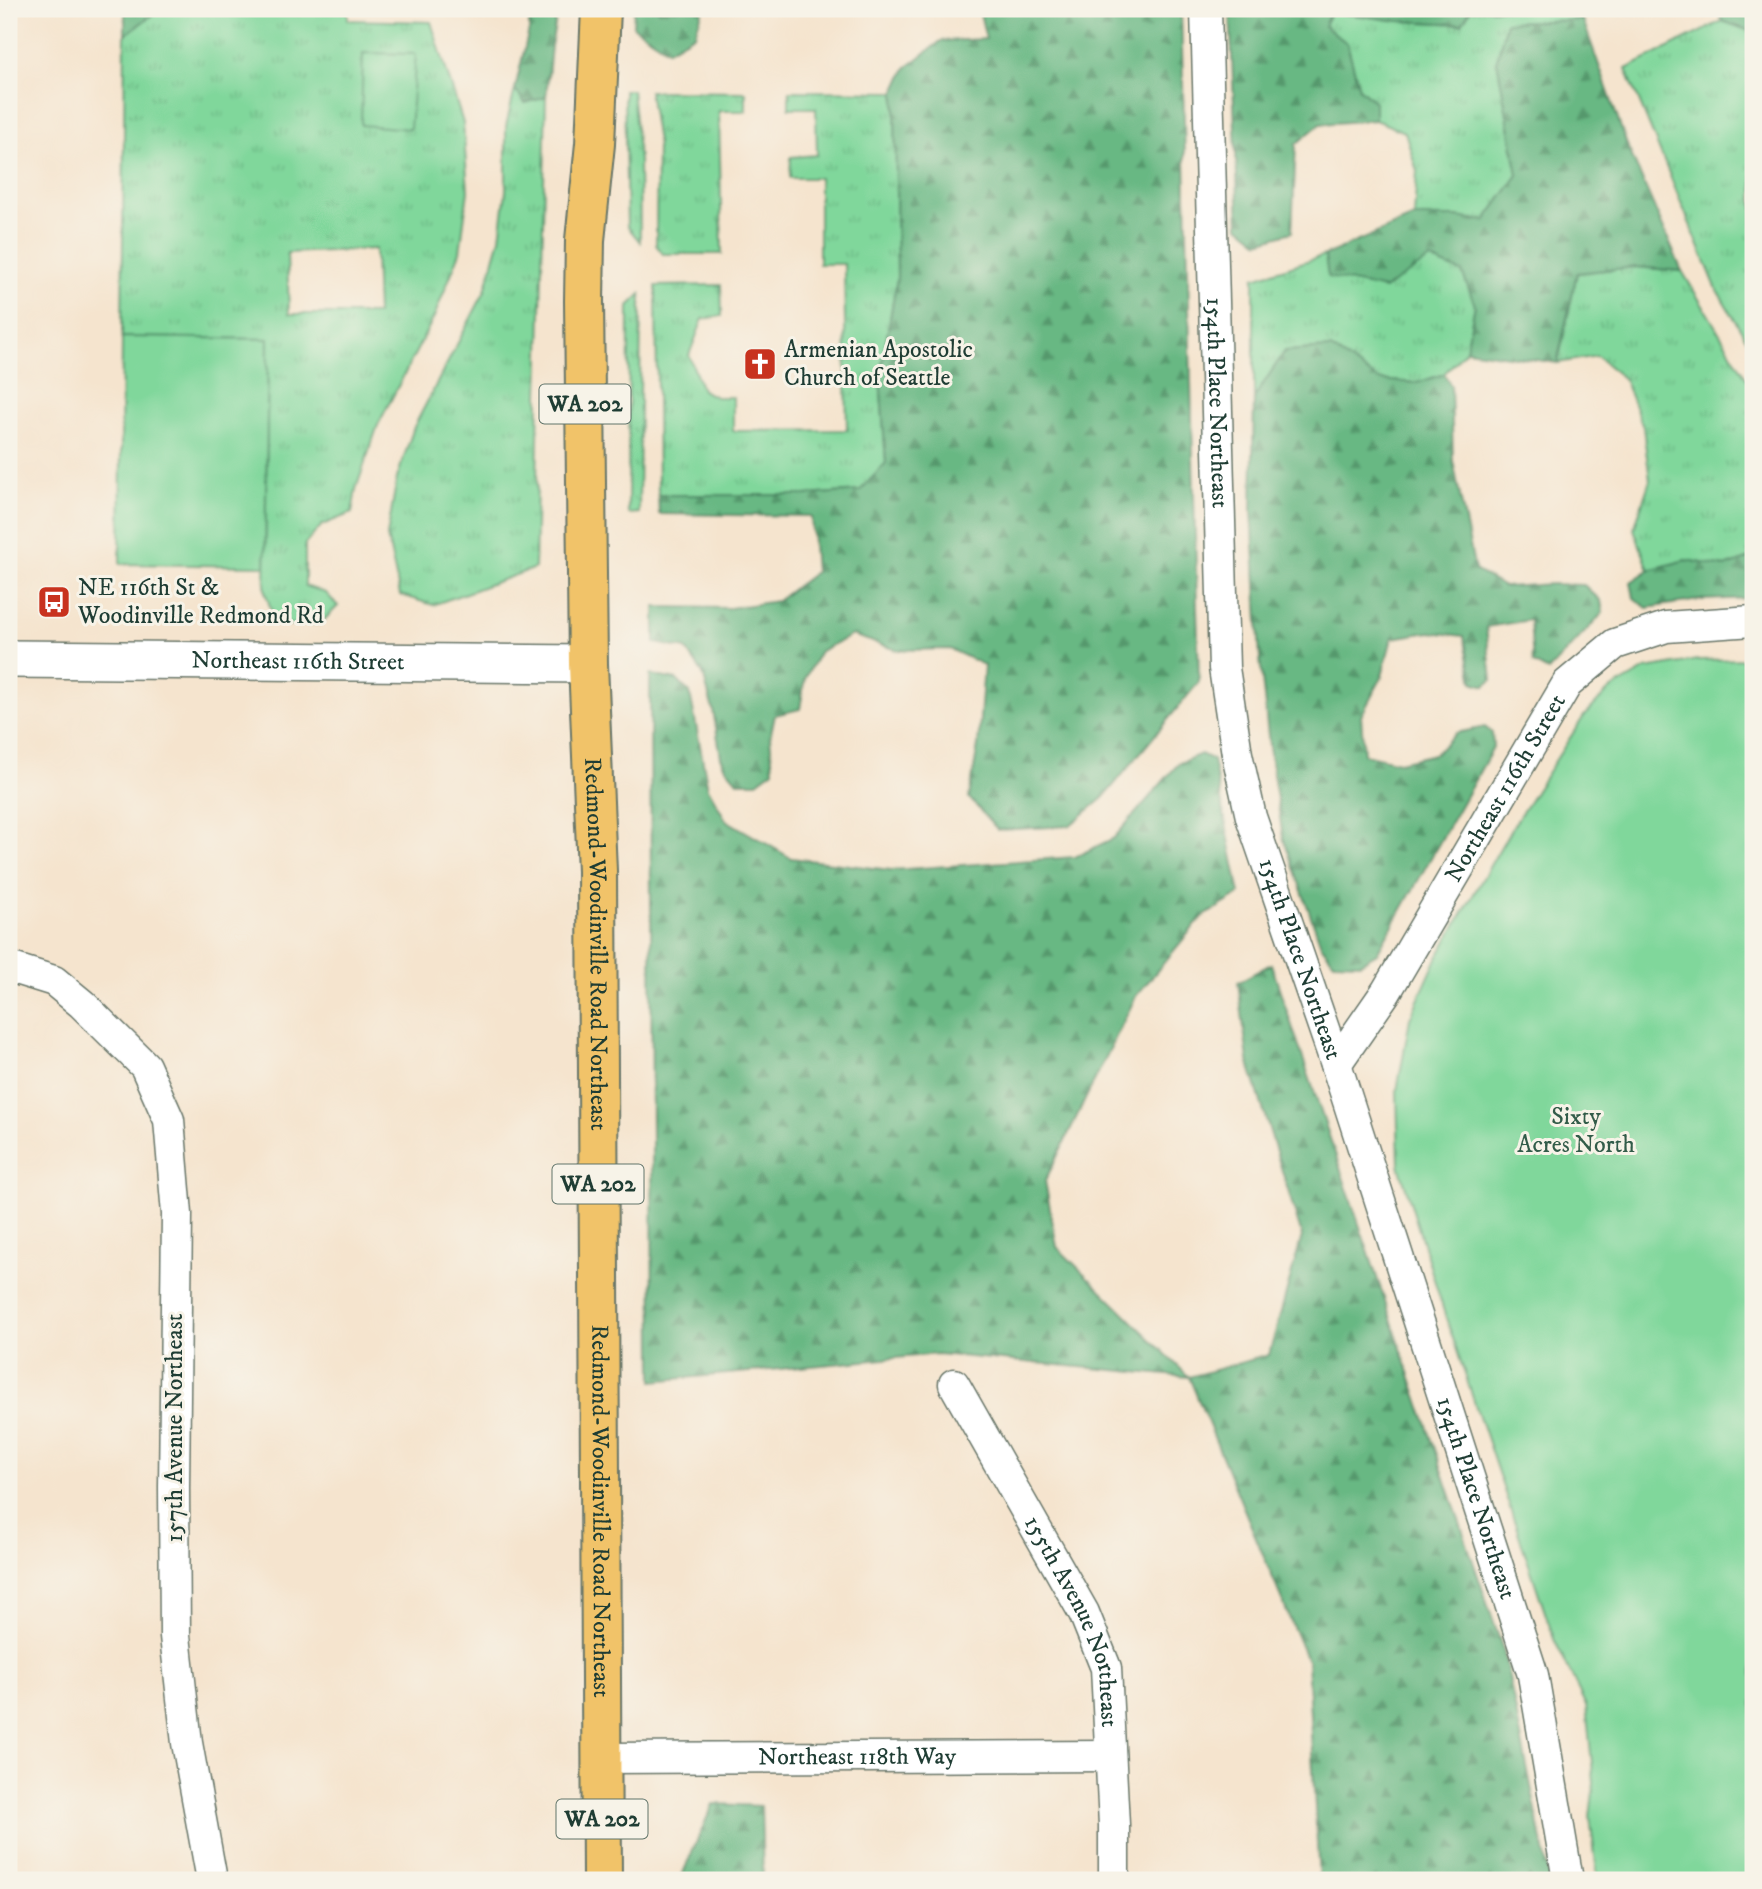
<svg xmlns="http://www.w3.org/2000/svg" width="1762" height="1889" font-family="'IM FELL DW Pica',serif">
	<defs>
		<pattern id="grass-tufts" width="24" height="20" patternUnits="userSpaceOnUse" patternTransform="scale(1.75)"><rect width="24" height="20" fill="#80d79b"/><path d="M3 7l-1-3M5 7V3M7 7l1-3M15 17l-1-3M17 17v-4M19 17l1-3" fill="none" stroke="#6eb986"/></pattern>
		<pattern id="forest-firs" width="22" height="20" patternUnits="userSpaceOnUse" patternTransform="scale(1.75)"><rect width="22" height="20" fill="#68b883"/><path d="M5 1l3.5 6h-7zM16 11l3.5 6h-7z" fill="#55976c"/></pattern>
	</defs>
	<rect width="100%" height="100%" fill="#f7f3e8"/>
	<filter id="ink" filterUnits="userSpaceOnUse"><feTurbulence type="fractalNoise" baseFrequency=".0143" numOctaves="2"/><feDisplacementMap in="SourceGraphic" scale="14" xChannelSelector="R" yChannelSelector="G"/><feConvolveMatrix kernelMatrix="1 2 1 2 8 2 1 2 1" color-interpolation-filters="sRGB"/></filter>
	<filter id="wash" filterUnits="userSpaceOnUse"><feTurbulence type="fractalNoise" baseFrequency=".00686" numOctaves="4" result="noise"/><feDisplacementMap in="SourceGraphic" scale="28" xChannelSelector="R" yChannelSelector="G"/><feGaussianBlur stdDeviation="1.57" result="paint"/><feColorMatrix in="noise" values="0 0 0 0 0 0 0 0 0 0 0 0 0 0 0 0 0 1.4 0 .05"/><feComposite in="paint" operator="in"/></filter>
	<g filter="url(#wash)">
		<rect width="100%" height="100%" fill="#f5e4ce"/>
		<!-- grass -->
		<path fill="url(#grass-tufts)" stroke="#508a68" stroke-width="2" fill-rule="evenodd" d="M 160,9 L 348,9 L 348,20 L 431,22 L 463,123 L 468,191 L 460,252 L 434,317 L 378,425 L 356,489 L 352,513 L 322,525 L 305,544 L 305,586 L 326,593 L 338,606 L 320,624 L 276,625 L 265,591 L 268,339 L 122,337 L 125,35 ZM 375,249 L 377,314 L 289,314 L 287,253 Z
			M 1471,9 L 1573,9 L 1583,20 L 1506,22 L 1497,60 L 1518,175 L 1485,221 L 1456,217 L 1414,217 L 1417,171 L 1405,132 L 1375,120 L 1375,102 L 1359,88 L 1347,43 L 1323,25 L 1331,12 L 1399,21 L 1462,24 Z
			M 1722,21 L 1753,32 L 1753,350 L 1717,290 L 1626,69 Z
			M 515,89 L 525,103 L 546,97 L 535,568 L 433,605 L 400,595 L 387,536 L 397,478 L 414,427 L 485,291 L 500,238 L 506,191 L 506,126 Z
			M 624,90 L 632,90 L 639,161 L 640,242 L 627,226 Z
			M 649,91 L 746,92 L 746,111 L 719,111 L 722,254 L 663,254 L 656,245 L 657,142 Z
			M 789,91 L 895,92 L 897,278 L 880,377 L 886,463 L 860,491 L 805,495 L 658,495 L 656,286 L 721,285 L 722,316 L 703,319 L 689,355 L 702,390 L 716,397 L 733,397 L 733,431 L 847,430 L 844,264 L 819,264 L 819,178 L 790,178 L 791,157 L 817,155 L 816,108 L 789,108 Z
			M 1325,255 L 1329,277 L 1430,259 L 1462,272 L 1475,305 L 1466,350 L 1444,374 L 1417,383 L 1378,380 L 1331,348 L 1285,351 L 1254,398 L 1254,278 Z
			M 1635,267 L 1682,271 L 1753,389 L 1753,559 L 1750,558 L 1725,567 L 1686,560 L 1649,570 L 1634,529 L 1650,480 L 1643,427 L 1624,379 L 1597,356 L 1558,363 L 1577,273 Z
			M 641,294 L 639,513 L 628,514 L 629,306 Z"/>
		<!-- forest -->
		<path fill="url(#forest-firs)" stroke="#447a5c" stroke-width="2" d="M 125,9 L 160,9 L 125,35 Z
			M 529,9 L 558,9 L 551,46 L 546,97 L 525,103 L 515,89 L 529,30 Z
			M 634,9 L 703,9 L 695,34 L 668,50 L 633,26 Z
			M 979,9 L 1181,9 L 1199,682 L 1103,798 L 1069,826 L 998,830 L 969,798 L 978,746 L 984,665 L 950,649 L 897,650 L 852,635 L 820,651 L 805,678 L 800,709 L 775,715 L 770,737 L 773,770 L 757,782 L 738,782 L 722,763 L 713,710 L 703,674 L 686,649 L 655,643 L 655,607 L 730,608 L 777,601 L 815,572 L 811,516 L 659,514 L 658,495 L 805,495 L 860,491 L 886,463 L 880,377 L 897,278 L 895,92 L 906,68 L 941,41 L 986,39 Z
			M 1230,9 L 1471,9 L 1462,24 L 1399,21 L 1330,12 L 1324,26 L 1347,43 L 1359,88 L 1375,102 L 1375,120 L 1320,124 L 1296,144 L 1292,232 L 1259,242 L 1239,226 Z
			M 1716,9 L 1753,9 L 1753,32 L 1722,21 Z
			M 1583,20 L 1627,145 L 1682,271 L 1635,267 L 1577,273 L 1557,363 L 1466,350 L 1475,305 L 1462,272 L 1430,259 L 1384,289 L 1328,277 L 1325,255 L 1414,217 L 1456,217 L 1485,221 L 1518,175 L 1497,60 L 1506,22 Z
			M 1331,348 L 1379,380 L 1417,383 L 1444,374 L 1451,386 L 1453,461 L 1475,570 L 1504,587 L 1552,584 L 1584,585 L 1601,601 L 1603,613 L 1548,671 L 1533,663 L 1530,620 L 1486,627 L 1492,680 L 1485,686 L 1473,682 L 1464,636 L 1430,632 L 1392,638 L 1381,679 L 1361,716 L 1364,754 L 1399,762 L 1435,754 L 1456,733 L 1485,727 L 1492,733 L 1493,748 L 1377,953 L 1360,963 L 1334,962 L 1321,945 L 1283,837 L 1270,755 L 1260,659 L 1252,510 L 1254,398 L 1285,351 Z
			M 1750,558 L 1753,559 L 1753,598 L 1699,600 L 1647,608 L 1634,598 L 1631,582 L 1649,570 L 1686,560 L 1725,567 Z
			M 650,675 L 677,680 L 690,693 L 708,788 L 726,820 L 791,858 L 891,870 L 1075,857 L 1114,838 L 1179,763 L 1201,754 L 1213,760 L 1240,894 L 1201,918 L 1136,996 L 1045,1181 L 1057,1247 L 1189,1377 L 1269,1355 L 1302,1236 L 1248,1060 L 1238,982 L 1271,964 L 1504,1653 L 1550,1880 L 1319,1880 L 1307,1660 L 1189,1377 L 937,1354 L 653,1381 Z
			M 713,1804 L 761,1806 L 763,1880 L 680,1880 Z"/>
		<!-- park -->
		<path fill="#80d79b" stroke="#508a68" stroke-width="2" d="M 363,53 L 416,54 L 410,129 L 361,125 Z
			M 122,337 L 268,339 L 265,566 L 120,564 Z
			M 1753,659 L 1753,1880 L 1598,1880 L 1590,1817 L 1594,1783 L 1586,1706 L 1554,1639 L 1445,1315 L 1399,1165 L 1397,1091 L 1410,1018 L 1437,958 L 1510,831 L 1584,716 L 1608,691 L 1646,669 L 1698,660 Z"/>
	</g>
	<g filter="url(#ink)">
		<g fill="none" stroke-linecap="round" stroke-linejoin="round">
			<defs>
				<g id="minor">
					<path id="s1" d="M 1206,9 L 1224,668 L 1237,754 L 1251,817 L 1336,1064 L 1533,1675 L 1568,1880"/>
					<path d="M 9,967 L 54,981 L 82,1004 L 145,1066 L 169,1120 L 177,1214 L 174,1488 L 175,1636 L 187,1743 L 212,1880"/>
					<path id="s2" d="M 1336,1064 L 1386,992 L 1567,684 L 1615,644 L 1666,627 L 1753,621"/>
					<path id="s3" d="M 954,1384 L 1084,1613 L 1106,1668 L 1114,1825 L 1114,1880"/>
					<path id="s4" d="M 601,1758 L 1110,1756"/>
				</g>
				<g id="tertiary">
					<path id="s5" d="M 9,659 L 588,664"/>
				</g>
				<g id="primary">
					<path id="s6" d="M 601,9 L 595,144 L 585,240 L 584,301 L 588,664 L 597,871 L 602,1880"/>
				</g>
			</defs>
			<!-- minor casing -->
			<use href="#minor" stroke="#6a776a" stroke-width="33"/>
			<!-- tertiary casing -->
			<use href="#tertiary" stroke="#6a776a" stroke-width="40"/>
			<!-- primary casing -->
			<use href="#primary" stroke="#6a776a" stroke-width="42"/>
			<!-- minor -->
			<use href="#minor" stroke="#fff" stroke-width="30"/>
			<!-- tertiary -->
			<use href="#tertiary" stroke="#fff" stroke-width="37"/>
			<!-- primary -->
			<use href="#primary" stroke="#f1c369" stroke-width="38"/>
		</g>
	</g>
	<!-- icons -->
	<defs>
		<symbol id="church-square" viewBox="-11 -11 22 22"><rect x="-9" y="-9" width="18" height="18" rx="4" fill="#c8321e" stroke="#f7f3e8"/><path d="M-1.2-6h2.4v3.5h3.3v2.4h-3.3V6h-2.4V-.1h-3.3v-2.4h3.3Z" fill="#fff"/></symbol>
		<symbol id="bus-square" viewBox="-11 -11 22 22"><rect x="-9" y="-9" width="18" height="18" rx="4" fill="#c8321e" stroke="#f7f3e8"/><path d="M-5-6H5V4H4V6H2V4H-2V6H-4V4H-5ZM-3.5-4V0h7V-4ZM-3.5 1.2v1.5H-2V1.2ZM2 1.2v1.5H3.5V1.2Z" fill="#fff"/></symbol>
	</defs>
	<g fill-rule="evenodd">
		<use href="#church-square" x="741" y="345" width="38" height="38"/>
		<use href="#bus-square" x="35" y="583" width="38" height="38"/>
	</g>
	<g text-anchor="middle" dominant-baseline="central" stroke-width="6" stroke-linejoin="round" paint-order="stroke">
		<!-- shield labels -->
		<g fill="#f7f3e8" stroke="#60746a" stroke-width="2">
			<rect x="539.5" y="384.5" width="91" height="39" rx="5"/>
			<rect x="552.5" y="1164.5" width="91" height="39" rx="5"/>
			<rect x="556.5" y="1799.5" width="91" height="39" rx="5"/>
		</g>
		<g font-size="23" font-weight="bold" fill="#1f3d34">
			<text x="585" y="404">WA 202</text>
			<text x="598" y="1184">WA 202</text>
			<text x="602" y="1819">WA 202</text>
		</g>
		<!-- poi labels -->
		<g font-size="24" fill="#1f3d34" stroke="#f7f3e8" text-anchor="start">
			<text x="784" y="350">Armenian Apostolic<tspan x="784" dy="28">Church of Seattle</tspan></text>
			<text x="78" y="588">NE 116th St &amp;<tspan x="78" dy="28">Woodinville Redmond Rd</tspan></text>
		</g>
		<!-- street labels -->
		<g font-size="24" fill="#1f3d34" stroke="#f7f3e8">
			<text stroke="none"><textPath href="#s1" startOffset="394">154th Place Northeast</textPath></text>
			<text stroke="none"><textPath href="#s5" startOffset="289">Northeast 116th Street</textPath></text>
			<text stroke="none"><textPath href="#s2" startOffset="324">Northeast 116th Street</textPath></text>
			<text stroke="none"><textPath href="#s6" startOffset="936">Redmond-Woodinville Road Northeast</textPath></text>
			<text stroke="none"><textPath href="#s1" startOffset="961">154th Place Northeast</textPath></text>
			<text transform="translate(175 1428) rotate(-90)">157th Avenue Northeast</text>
			<text stroke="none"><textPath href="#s1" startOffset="1528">154th Place Northeast</textPath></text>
			<text stroke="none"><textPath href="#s6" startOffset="1503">Redmond-Woodinville Road Northeast</textPath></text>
			<text stroke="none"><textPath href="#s3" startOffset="268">155th Avenue Northeast</textPath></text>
			<text stroke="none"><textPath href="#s4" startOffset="256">Northeast 118th Way</textPath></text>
		</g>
		<!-- park labels -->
		<g font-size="24" fill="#325c49" stroke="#f7f3e8">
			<text x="1576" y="1117">Sixty<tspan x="1576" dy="28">Acres North</tspan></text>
		</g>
	</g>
	<!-- margin -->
	<rect width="1762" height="1889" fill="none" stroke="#f7f3e8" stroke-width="35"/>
</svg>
